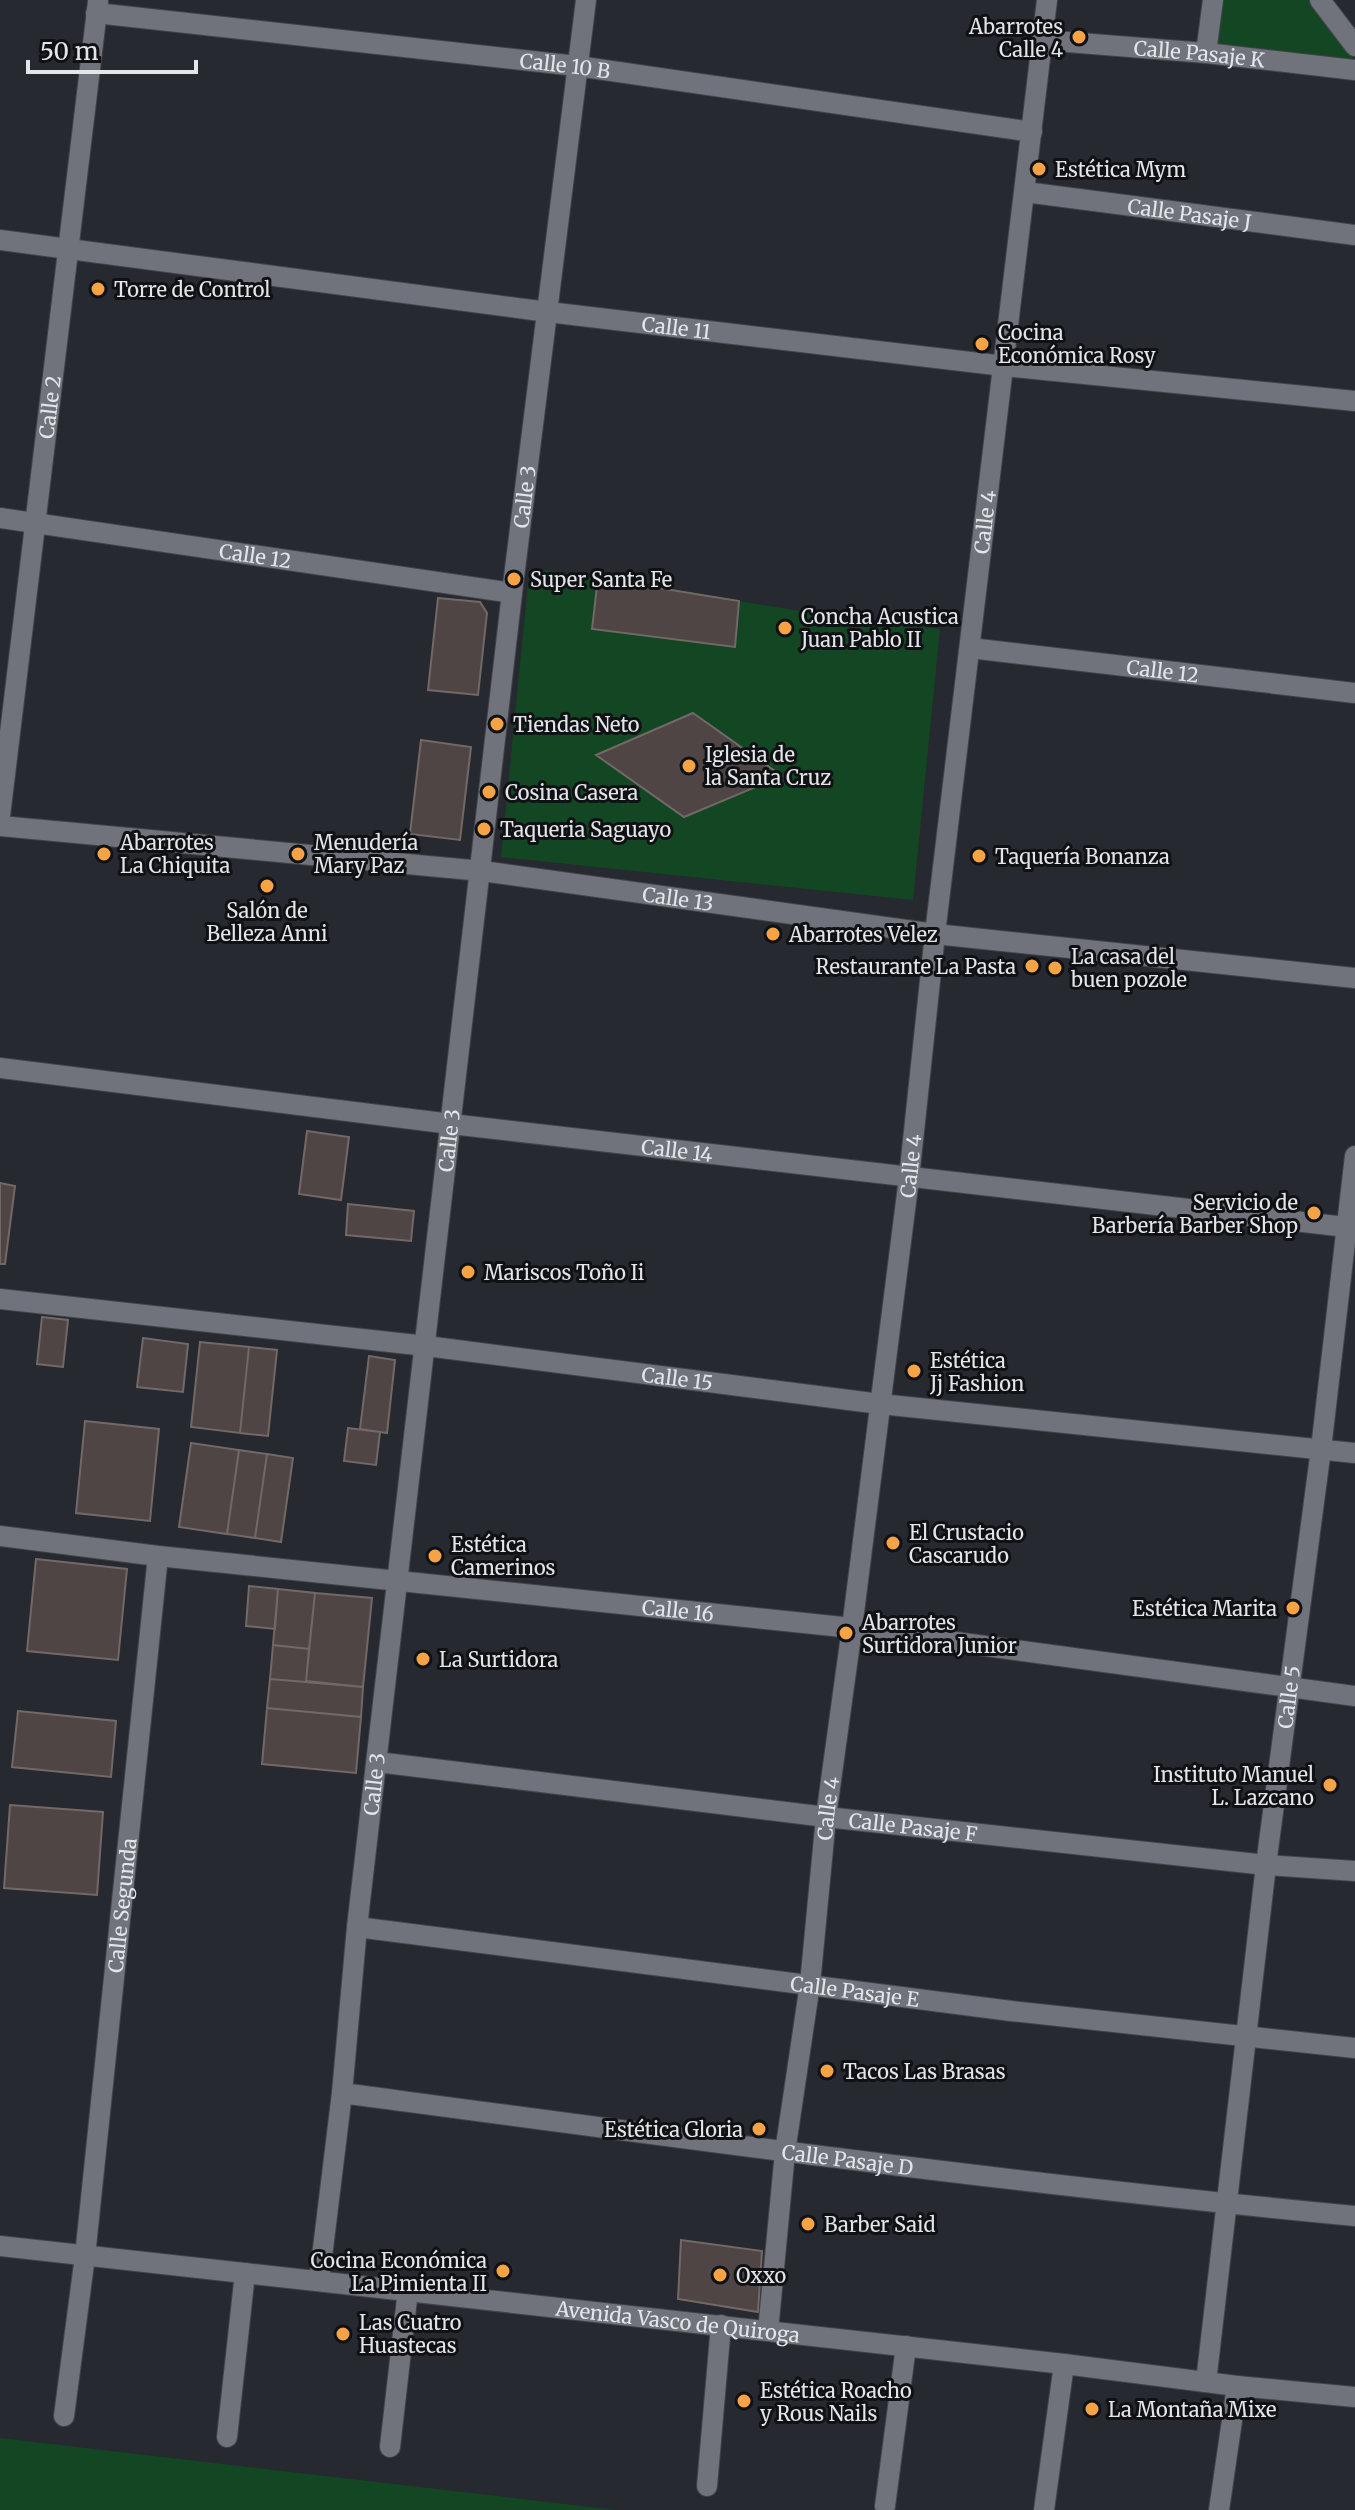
<svg xmlns="http://www.w3.org/2000/svg" width="1355" height="2510" font-family="Merriweather,serif">
	<rect width="100%" height="100%" fill="#26292f"/>
	<!-- green -->
	<path fill="#134724" d="M 1221,0 L 1309,0 L 1355,60 L 1214,45 Z
		M 546,570 L 831,616 L 940,629 L 913,900 L 501,857 L 529,575 Z
		M 0,2438 L 616,2510 L 0,2510 Z"/>
	<!-- building -->
	<path fill="#4e4544" stroke="#726967" stroke-width="2" d="M 598,578 L 739,601 L 735,647 L 592,629 Z
		M 438,598 L 480,602 L 487,613 L 478,695 L 428,690 Z
		M 693,713 L 782,776 L 684,817 L 596,755 Z
		M 421,740 L 471,747 L 460,840 L 410,834 Z
		M 307,1131 L 349,1137 L 341,1200 L 299,1194 Z
		M 0,1183 L 15,1186 L 5,1264 L 0,1264 Z
		M 348,1204 L 414,1211 L 411,1241 L 346,1235 Z
		M 42,1317 L 68,1320 L 63,1367 L 37,1364 Z
		M 143,1338 L 188,1344 L 183,1392 L 137,1387 Z
		M 200,1342 L 249,1347 L 240,1433 L 191,1427 Z
		M 249,1347 L 277,1350 L 268,1436 L 240,1433 Z
		M 369,1356 L 395,1360 L 387,1433 L 360,1429 Z
		M 85,1421 L 159,1429 L 150,1521 L 76,1513 Z
		M 348,1428 L 380,1432 L 376,1465 L 344,1461 Z
		M 191,1443 L 239,1450 L 227,1534 L 179,1527 Z
		M 239,1450 L 267,1454 L 255,1538 L 227,1534 Z
		M 267,1454 L 293,1458 L 281,1542 L 255,1538 Z
		M 36,1559 L 127,1569 L 118,1660 L 27,1651 Z
		M 249,1586 L 278,1589 L 275,1629 L 246,1626 Z
		M 278,1589 L 315,1593 L 309,1649 L 273,1645 Z
		M 315,1593 L 372,1598 L 363,1687 L 306,1681 Z
		M 273,1645 L 309,1649 L 306,1682 L 270,1679 Z
		M 270,1679 L 363,1687 L 361,1717 L 267,1708 Z
		M 267,1708 L 361,1717 L 356,1773 L 262,1764 Z
		M 18,1711 L 116,1721 L 111,1777 L 12,1767 Z
		M 10,1805 L 103,1812 L 97,1895 L 4,1888 Z
		M 681,2240 L 762,2251 L 758,2312 L 678,2299 Z"/>
	<g fill="none" stroke-linecap="round" stroke-linejoin="round">
		<defs>
			<g id="minor">
				<path id="s1" d="M 96,13 L 577,66 L 1032,132"/>
				<path id="s2" d="M 1042,40 L 1206,53 L 1355,70"/>
				<path d="M 1206,53 L 1213,0"/>
				<path id="s3" d="M 1025,192 L 1355,235"/>
				<path id="s4" d="M 0,240 L 548,312 L 1004,366 L 1355,401"/>
				<path id="s5" d="M 0,518 L 512,593"/>
				<path id="s6" d="M 970,648 L 1355,693"/>
				<path id="s7" d="M 0,816 L 98,2"/>
				<path id="s8" d="M 0,826 L 482,871 L 935,934 L 1355,978"/>
				<path id="s9" d="M 0,1068 L 451,1124 L 1355,1228"/>
				<path id="s10" d="M 0,1299 L 426,1346 L 880,1404 L 1355,1453"/>
				<path id="s11" d="M 0,1536 L 158,1556 L 852,1628 L 1355,1696"/>
				<path id="s12" d="M 377,1762 L 826,1817 L 1266,1865 L 1355,1871"/>
				<path id="s13" d="M 357,1927 L 1011,2011 L 1355,2048"/>
				<path id="s14" d="M 342,2093 C 679,2138 1016,2184 1355,2216"/>
				<path id="s15" d="M 319,2281 L 342,2093 L 357,1927 L 512,593 L 586,0"/>
				<path id="s16" d="M 1206,2382 L 1266,1865 L 1321,1449 L 1355,1156"/>
				<path id="s17" d="M 64,2416 L 85,2256 L 158,1556"/>
				<path d="M 227,2437 L 245,2273"/>
				<path d="M 390,2447 L 408,2290"/>
				<path d="M 707,2486 L 721,2325"/>
				<path d="M 885,2506 L 906,2346"/>
				<path d="M 1044,2510 L 1064,2364"/>
				<path d="M 1219,2510 L 1237,2386"/>
			</g>
			<g id="tertiary">
				<path id="s18" d="M 768,2331 L 785,2152 L 810,1984 L 826,1817 L 852,1628 L 909,1178 L 935,934 L 1047,0"/>
			</g>
			<g id="secondary">
				<path d="M 1320,0 L 1355,46"/>
				<path id="s19" d="M 0,2246 L 1064,2364 L 1237,2386 L 1355,2397"/>
			</g>
		</defs>
		<!-- minor casing -->
		<use href="#minor" stroke="#424449" stroke-width="22"/>
		<!-- tertiary casing -->
		<use href="#tertiary" stroke="#424449" stroke-width="22"/>
		<!-- secondary casing -->
		<use href="#secondary" stroke="#424449" stroke-width="22"/>
		<!-- minor -->
		<use href="#minor" stroke="#70737b" stroke-width="20"/>
		<!-- tertiary -->
		<use href="#tertiary" stroke="#70737b" stroke-width="20"/>
		<!-- secondary -->
		<use href="#secondary" stroke="#70737b" stroke-width="20"/>
	</g>
	<!-- markers -->
	<g fill="#f5a345" stroke="#101114" stroke-width="3">
		<circle cx="1079" cy="37" r="8"/>
		<circle cx="1039" cy="169" r="8"/>
		<circle cx="98" cy="289" r="8"/>
		<circle cx="982" cy="344" r="8"/>
		<circle cx="514" cy="579" r="8"/>
		<circle cx="785" cy="628" r="8"/>
		<circle cx="497" cy="724" r="8"/>
		<circle cx="689" cy="766" r="8"/>
		<circle cx="489" cy="792" r="8"/>
		<circle cx="484" cy="829" r="8"/>
		<circle cx="104" cy="854" r="8"/>
		<circle cx="298" cy="854" r="8"/>
		<circle cx="979" cy="856" r="8"/>
		<circle cx="267" cy="886" r="8"/>
		<circle cx="773" cy="934" r="8"/>
		<circle cx="1032" cy="966" r="8"/>
		<circle cx="1055" cy="968" r="8"/>
		<circle cx="1314" cy="1213" r="8"/>
		<circle cx="468" cy="1272" r="8"/>
		<circle cx="914" cy="1371" r="8"/>
		<circle cx="893" cy="1543" r="8"/>
		<circle cx="435" cy="1556" r="8"/>
		<circle cx="1293" cy="1608" r="8"/>
		<circle cx="846" cy="1633" r="8"/>
		<circle cx="423" cy="1659" r="8"/>
		<circle cx="1330" cy="1785" r="8"/>
		<circle cx="827" cy="2071" r="8"/>
		<circle cx="759" cy="2129" r="8"/>
		<circle cx="808" cy="2224" r="8"/>
		<circle cx="503" cy="2271" r="8"/>
		<circle cx="720" cy="2275" r="8"/>
		<circle cx="343" cy="2334" r="8"/>
		<circle cx="744" cy="2401" r="8"/>
		<circle cx="1092" cy="2409" r="8"/>
	</g>
	<g text-anchor="middle" dominant-baseline="central" stroke-width="6" stroke-linejoin="round" paint-order="stroke">
		<!-- poi labels -->
		<g font-size="20" fill="#e3e5e9" stroke="#101114" text-anchor="start">
			<text x="1063" y="26" text-anchor="end">Abarrotes<tspan x="1063" dy="23">Calle 4</tspan></text>
			<text x="1055" y="169">Estética Mym</text>
			<text x="114" y="289">Torre de Control</text>
			<text x="998" y="332">Cocina<tspan x="998" dy="23">Económica Rosy</tspan></text>
			<text x="530" y="579">Super Santa Fe</text>
			<text x="801" y="616">Concha Acustica<tspan x="801" dy="23">Juan Pablo II</tspan></text>
			<text x="513" y="724">Tiendas Neto</text>
			<text x="705" y="754">Iglesia de<tspan x="705" dy="23">la Santa Cruz</tspan></text>
			<text x="505" y="792">Cosina Casera</text>
			<text x="500" y="829">Taqueria Saguayo</text>
			<text x="120" y="842">Abarrotes<tspan x="120" dy="23">La Chiquita</tspan></text>
			<text x="314" y="842">Menudería<tspan x="314" dy="23">Mary Paz</tspan></text>
			<text x="995" y="856">Taquería Bonanza</text>
			<text x="267" y="910" text-anchor="middle">Salón de<tspan x="267" dy="23">Belleza Anni</tspan></text>
			<text x="789" y="934">Abarrotes Velez</text>
			<text x="1071" y="956">La casa del<tspan x="1071" dy="23">buen pozole</tspan></text>
			<text x="1016" y="966" text-anchor="end">Restaurante La Pasta</text>
			<text x="1298" y="1202" text-anchor="end">Servicio de<tspan x="1298" dy="23">Barbería Barber Shop</tspan></text>
			<text x="484" y="1272">Mariscos Toño Ii</text>
			<text x="930" y="1360">Estética<tspan x="930" dy="23">Jj Fashion</tspan></text>
			<text x="909" y="1532">El Crustacio<tspan x="909" dy="23">Cascarudo</tspan></text>
			<text x="451" y="1544">Estética<tspan x="451" dy="23">Camerinos</tspan></text>
			<text x="1277" y="1608" text-anchor="end">Estética Marita</text>
			<text x="862" y="1622">Abarrotes<tspan x="862" dy="23">Surtidora Junior</tspan></text>
			<text x="439" y="1659">La Surtidora</text>
			<text x="1314" y="1774" text-anchor="end">Instituto Manuel<tspan x="1314" dy="23">L. Lazcano</tspan></text>
			<text x="843" y="2071">Tacos Las Brasas</text>
			<text x="743" y="2129" text-anchor="end">Estética Gloria</text>
			<text x="824" y="2224">Barber Said</text>
			<text x="487" y="2260" text-anchor="end">Cocina Económica<tspan x="487" dy="23">La Pimienta II</tspan></text>
			<text x="736" y="2275">Oxxo</text>
			<text x="359" y="2322">Las Cuatro<tspan x="359" dy="23">Huastecas</tspan></text>
			<text x="760" y="2390">Estética Roacho<tspan x="760" dy="23">y Rous Nails</tspan></text>
			<text x="1108" y="2409">La Montaña Mixe</text>
		</g>
		<!-- street labels -->
		<g font-size="20" fill="#e3e5e9" stroke="#101114">
			<text stroke="none"><textPath href="#s2" startOffset="158">Calle Pasaje K</textPath></text>
			<text stroke="none"><textPath href="#s1" startOffset="472">Calle 10 B</textPath></text>
			<text stroke="none"><textPath href="#s3" startOffset="166">Calle Pasaje J</textPath></text>
			<text stroke="none"><textPath href="#s4" startOffset="682">Calle 11</textPath></text>
			<text stroke="none"><textPath href="#s7" startOffset="412">Calle 2</textPath></text>
			<text stroke="none"><textPath href="#s15" startOffset="1796">Calle 3</textPath></text>
			<text stroke="none"><textPath href="#s18" startOffset="1822">Calle 4</textPath></text>
			<text stroke="none"><textPath href="#s5" startOffset="258">Calle 12</textPath></text>
			<text stroke="none"><textPath href="#s6" startOffset="194">Calle 12</textPath></text>
			<text stroke="none"><textPath href="#s8" startOffset="682">Calle 13</textPath></text>
			<text stroke="none"><textPath href="#s15" startOffset="1148">Calle 3</textPath></text>
			<text stroke="none"><textPath href="#s9" startOffset="682">Calle 14</textPath></text>
			<text stroke="none"><textPath href="#s18" startOffset="1174">Calle 4</textPath></text>
			<text stroke="none"><textPath href="#s10" startOffset="682">Calle 15</textPath></text>
			<text stroke="none"><textPath href="#s11" startOffset="682">Calle 16</textPath></text>
			<text stroke="none"><textPath href="#s16" startOffset="690">Calle 5</textPath></text>
			<text stroke="none"><textPath href="#s15" startOffset="500">Calle 3</textPath></text>
			<text stroke="none"><textPath href="#s18" startOffset="526">Calle 4</textPath></text>
			<text stroke="none"><textPath href="#s12" startOffset="540">Calle Pasaje F</textPath></text>
			<text stroke="none"><textPath href="#s17" startOffset="514">Calle Segunda</textPath></text>
			<text stroke="none"><textPath href="#s13" startOffset="502">Calle Pasaje E</textPath></text>
			<text stroke="none"><textPath href="#s14" startOffset="510">Calle Pasaje D</textPath></text>
			<text stroke="none"><textPath href="#s19" startOffset="682">Avenida Vasco de Quiroga</textPath></text>
		</g>
	</g>
	<!-- scale -->
	<path d="M28 60v12h168v-12" fill="none" stroke="#e3e5e9" stroke-width="4"/>
	<text x="40" y="60" font-size="24" fill="#e3e5e9" stroke="#101114" stroke-width="6" paint-order="stroke">50 m</text>
</svg>
